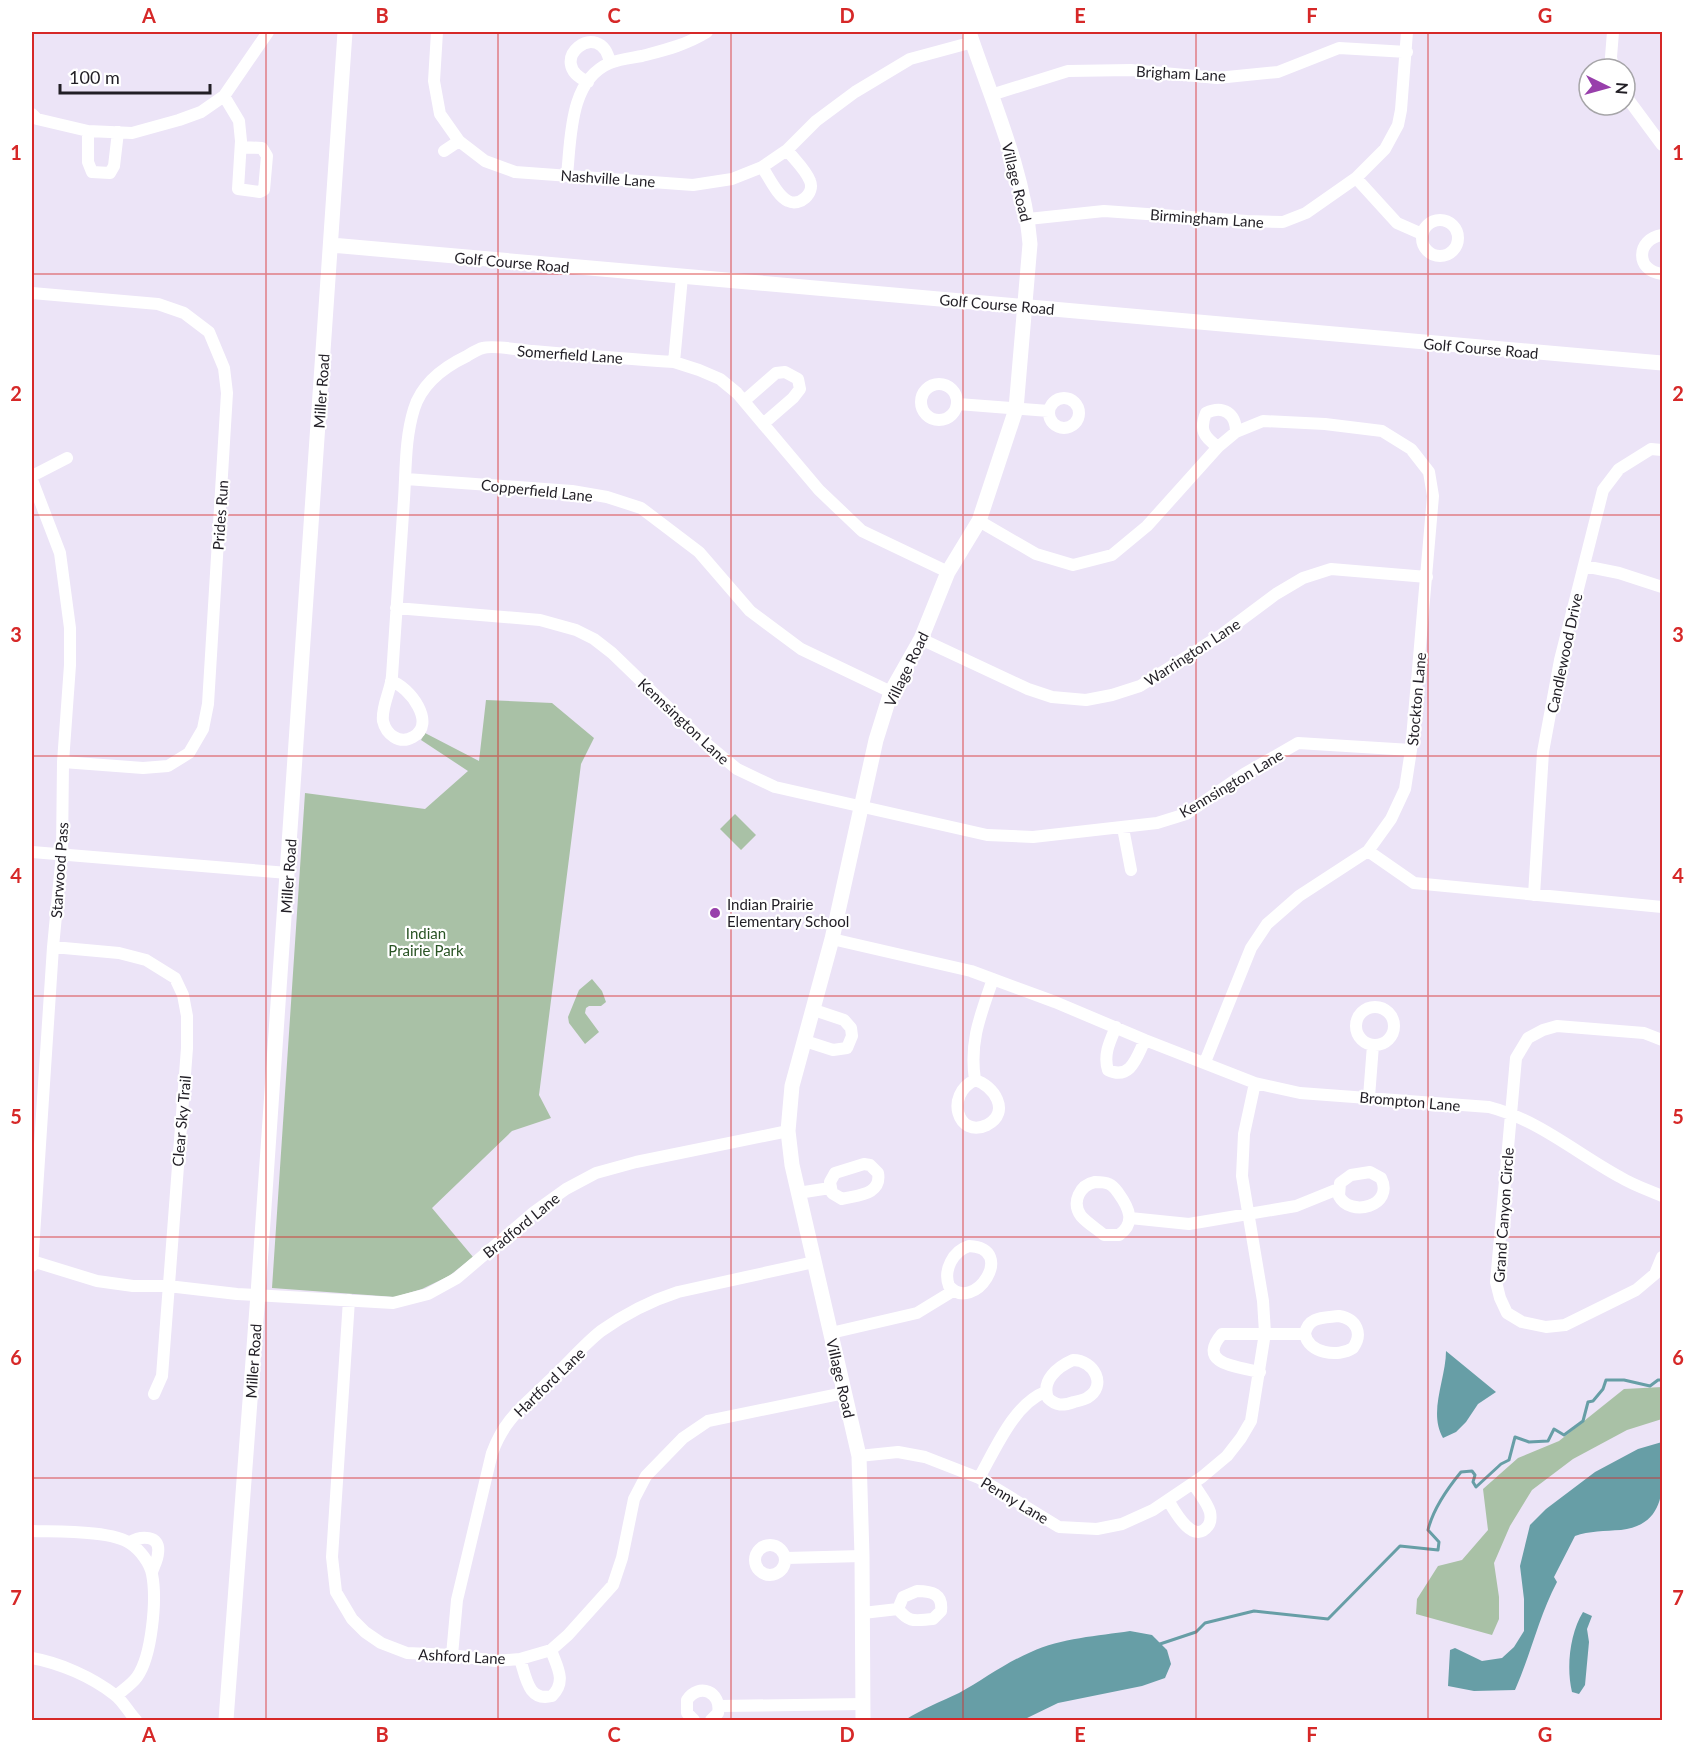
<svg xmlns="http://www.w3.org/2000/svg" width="1694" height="1752" font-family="Lato,sans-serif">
	<rect width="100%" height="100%" fill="#ece4f7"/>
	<!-- green -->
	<path fill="#a9c1a6" d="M 486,700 L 552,703 L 594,738 L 581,764 L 539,1095 L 551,1118 L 512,1131 L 432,1208 L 473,1257 L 449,1276 L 422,1289 L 395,1297 L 272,1288 L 305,793 L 425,809 L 468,771 L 421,740 L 425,733 L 479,761 Z
		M 735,814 L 756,835 L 741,850 L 720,829 Z
		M 592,979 L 602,991 L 606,1002 L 601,1006 L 589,1006 L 586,1008 L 585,1013 L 599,1032 L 585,1044 L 569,1023 L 568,1017 L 579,990 Z
		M 1662,1387 L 1662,1419 L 1627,1430 L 1573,1459 L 1532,1490 L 1510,1526 L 1494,1563 L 1499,1597 L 1499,1619 L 1492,1635 L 1416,1614 L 1417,1599 L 1438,1566 L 1462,1560 L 1488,1530 L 1483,1489 L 1518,1458 L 1559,1441 L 1624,1389 Z"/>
	<!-- water -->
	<path fill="#679ea6" d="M 1446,1351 L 1496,1392 L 1478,1404 L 1466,1422 L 1456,1432 L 1443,1438 C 1428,1412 1446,1379 1446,1351 Z
		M 1662,1442 C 1663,1480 1670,1524 1621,1530 C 1605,1531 1589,1531 1575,1536 L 1554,1577 L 1557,1582 C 1539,1616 1531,1654 1515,1690 L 1474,1691 L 1448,1686 L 1450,1650 L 1455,1648 L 1482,1661 L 1502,1658 L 1514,1647 L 1524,1631 L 1524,1599 L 1520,1566 L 1530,1525 L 1546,1509 L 1595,1472 L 1638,1449 Z
		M 1583,1612 L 1592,1616 L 1587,1629 L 1589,1642 L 1585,1685 L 1579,1694 L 1572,1692 C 1566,1667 1570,1633 1583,1612 Z
		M 1130,1631 L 1152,1635 L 1167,1650 L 1171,1664 L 1165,1678 L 1142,1686 L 1058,1703 L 1023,1720 L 905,1720 C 922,1709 940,1702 959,1693 C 983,1680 1005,1663 1031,1652 C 1061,1638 1098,1636 1130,1631 Z"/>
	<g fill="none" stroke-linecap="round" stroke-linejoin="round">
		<!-- stream -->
		<path stroke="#679ea6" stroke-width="3" d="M 1157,1645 L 1196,1632 L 1205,1623 L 1254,1611 L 1328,1619 L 1400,1546 L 1438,1550 L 1439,1542 L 1428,1530 C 1433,1509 1447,1489 1461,1472 L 1472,1471 L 1475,1475 L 1473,1482 L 1476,1487 L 1501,1464 L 1509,1460 L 1515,1437 L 1529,1442 L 1548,1441 L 1554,1429 L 1564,1435 L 1583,1421 L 1588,1402 L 1593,1401 L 1603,1389 L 1606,1380 L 1624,1380 L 1650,1386 L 1658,1380 L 1662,1380"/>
		<!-- minor -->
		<path stroke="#fff" stroke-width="12" d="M 437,32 L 434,81 L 440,114 L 459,141 L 485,161 L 515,172 L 693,185 L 732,179 L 762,167 L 787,150 L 816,121 L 855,92 L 910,59 L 973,42
			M 1613,69 L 1611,57 L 1613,32
			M 588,82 C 542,62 601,15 610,63
			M 991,95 L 1068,71 L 1131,70 L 1217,78 L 1278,72 L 1339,48 L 1407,52
			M 1625,95 L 1662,145
			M 224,96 L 239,121 L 241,141 L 238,189 L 260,192 L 264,190 L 267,156 L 262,148 L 241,147
			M 32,114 L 37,119 L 88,131 L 132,133 L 179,120 L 201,112 L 224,96 L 268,32
			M 88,131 L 88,162 L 92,172 L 110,173 L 114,166 L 118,132
			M 444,151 L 459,141
			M 762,167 C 769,177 777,196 788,201 C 800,207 815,193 810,181 C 806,170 794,159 787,150
			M 567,175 C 571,139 569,80 610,63 C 620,59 631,58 642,56 C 665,50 686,45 707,32
			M 1356,178 L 1397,223 L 1422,234
			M 1028,219 L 1104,211 L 1247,221 L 1283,222 L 1306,213 L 1356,178 L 1385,149 L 1398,125 L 1401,110 L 1407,32
			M1422 238a18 18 0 1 1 36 0a18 18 0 1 1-36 0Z
			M 1662,235 C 1636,239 1635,271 1662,274
			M 32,293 L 158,304 L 184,313 L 209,332 L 224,368 L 227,393 L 208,704 L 203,729 L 189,753 L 168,766 L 143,768 L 63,762
			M 674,362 L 682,277
			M921 402a18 18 0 1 1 36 0a18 18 0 1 1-36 0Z
			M1049 413a15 15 0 1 1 30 0a15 15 0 1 1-30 0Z
			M 744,401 L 776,373 L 785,372 L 798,379 L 800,389 L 793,398 L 763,424
			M 958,404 L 1049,411
			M 1218,447 C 1204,437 1199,430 1206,413 C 1223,405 1236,413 1236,432
			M 32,476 L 67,458
			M 406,479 L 572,491 L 607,497 L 641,508 L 699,552 L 750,611 L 801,649 L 891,692
			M 32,480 L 60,553 L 70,628 L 70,665 L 63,762 L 62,853 L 53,947 L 32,1266
			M 979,521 L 1036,554 L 1073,565 L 1112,555 L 1147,526 L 1218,447 L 1236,432 L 1263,421 L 1325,424 L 1382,431 L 1411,449 L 1429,472 L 1433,496 L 1411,750 L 1405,789 L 1391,819 L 1368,851 L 1299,896 L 1267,924 L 1251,948 L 1205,1062
			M 1584,566 L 1619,573 L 1662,587
			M 396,608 L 540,620 L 576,630 L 594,639 L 612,653 L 703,741 L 737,769 L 775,787 L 987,835 L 1033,837 L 1157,823 L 1186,814 L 1244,774 L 1298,743 L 1411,750
			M 921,639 L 1028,689 L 1052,697 L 1086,700 L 1112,695 L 1140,686 L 1221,635 L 1276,594 L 1303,578 L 1331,569 L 1427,577
			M 391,681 C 410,687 437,724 413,737 C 399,745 386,734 383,721 C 381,707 391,690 392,676 C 396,617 400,558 404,499 C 406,468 405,438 414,409 C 422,383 444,367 467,356 C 472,353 478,349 483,348 C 493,345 521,350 533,351 C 580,355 627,359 674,362 L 699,370 L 720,379 L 737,393 L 819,490 L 862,531 L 948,572
			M 1123,828 L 1131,870
			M 1368,851 L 1414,883 L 1662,907
			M 32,852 L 288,873
			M 1534,895 L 1543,752 L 1560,660 L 1603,490 L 1619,469 L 1651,449 L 1662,450
			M 832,939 L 971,971 L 1055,1002 L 1145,1040 L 1255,1083 L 1300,1093 L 1489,1107 C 1539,1120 1576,1153 1620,1177 C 1633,1185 1648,1190 1662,1196
			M 53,947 L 119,953 L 146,960 L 175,978 L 183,995 L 187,1016 L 187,1048 L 162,1376 L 154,1394
			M1356 1026a19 19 0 1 1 38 0a19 19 0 1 1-38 0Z
			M 1116,1027 C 1110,1041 1103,1055 1108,1070 C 1131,1081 1137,1056 1145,1040
			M 1662,1040 L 1644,1033 L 1557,1026 L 1543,1030 L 1528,1038 L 1516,1058 L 1496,1282 L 1500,1298 L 1507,1313 L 1522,1322 L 1546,1327 L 1565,1325 L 1636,1290 L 1655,1274 L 1662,1257
			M 805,1041 L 833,1050 L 847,1048 L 852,1036 L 851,1028 L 844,1020 L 814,1010
			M 975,1080 C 993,1085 1012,1112 987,1125 C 958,1139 944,1095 975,1080 Z
			M 975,1080 C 969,1041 981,1014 993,979
			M 1369,1097 L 1373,1045
			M 864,1164 L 870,1165 L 878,1173 C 882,1195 857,1195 842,1199 L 832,1193 L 830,1182 L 835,1173 Z
			M 1370,1172 L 1381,1178 C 1395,1206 1350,1218 1339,1196 L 1340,1183 L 1351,1175 Z
			M 1095,1182 C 1100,1182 1105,1182 1109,1184 C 1114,1186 1116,1190 1119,1194 C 1129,1208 1136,1223 1119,1235 L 1104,1235 C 1097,1229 1087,1223 1081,1216 C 1071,1202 1080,1185 1095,1182 Z
			M 798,1193 L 830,1188
			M 1130,1218 L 1189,1224 L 1296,1206 L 1338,1189
			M 969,1246 C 1018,1248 974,1315 949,1286 C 943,1270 953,1251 969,1246 Z
			M 32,1261 L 97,1281 L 133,1286 L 168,1286 L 237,1294 L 393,1303 L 428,1294 L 457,1278 L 534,1212 L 566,1189 L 596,1173 L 636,1162 L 788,1131
			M 349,1300 L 332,1557 L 336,1592 L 352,1619 L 365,1632 L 381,1643 L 407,1653 L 452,1655 L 495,1661 L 520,1659 L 551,1650 L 568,1635 L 613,1585 L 622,1558 L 634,1499 L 646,1476 L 683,1438 L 708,1421 L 844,1393
			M 1339,1316 C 1357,1319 1363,1334 1353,1348 C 1338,1358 1308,1353 1305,1334 C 1308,1316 1324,1318 1339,1316 Z
			M 831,1333 L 917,1313 L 953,1291
			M 1073,1360 C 1094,1360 1108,1386 1087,1398 C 1083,1400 1078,1401 1074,1402 C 1063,1406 1056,1406 1048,1398 C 1041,1381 1057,1367 1073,1360 Z
			M 1260,1372 C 1240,1367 1195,1365 1222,1334 L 1305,1334
			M 859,1456 L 898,1452 L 925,1457 L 979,1478 L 1059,1527 L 1097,1529 L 1122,1524 L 1153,1510 L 1202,1477 L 1227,1456 L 1241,1438 L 1251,1421 L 1265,1333 L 1263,1301 L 1242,1176 L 1244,1134 L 1255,1083
			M 979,1478 C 995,1450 1014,1404 1045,1392
			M 1168,1500 C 1174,1510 1193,1546 1208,1526 C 1211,1522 1211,1517 1210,1512 C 1207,1502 1198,1492 1193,1483
			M 32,1531 C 55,1532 113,1530 131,1544 C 140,1550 150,1563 152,1574 C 157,1599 152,1656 137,1677 C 132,1684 123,1690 116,1696
			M 130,1542 C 140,1536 161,1534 158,1553 C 158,1559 154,1566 152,1572
			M755 1560a15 15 0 1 1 30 0a15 15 0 1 1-30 0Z
			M 786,1558 L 862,1556
			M 917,1591 C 932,1591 943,1594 941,1611 L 933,1619 C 916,1620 910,1624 898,1609 L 903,1597 Z
			M 863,1613 L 898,1609
			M 452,1655 L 457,1600 L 492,1453 C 505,1418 523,1407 548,1382 C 566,1366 582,1346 601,1331 C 625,1314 650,1301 678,1292 L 814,1262
			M 32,1658 C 60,1663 92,1677 115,1695 C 123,1701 129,1713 136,1720
			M 520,1659 C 526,1677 528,1702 552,1696 C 567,1681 557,1667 551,1650
			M 719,1706 L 863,1704
			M 694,1720 L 687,1713 L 687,1700 C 699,1682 722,1692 718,1713 L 711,1720"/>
		<!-- tertiary -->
		<path stroke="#fff" stroke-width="15" d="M 331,245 L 1662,363
			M 226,1720 L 258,1294 L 345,32
			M 863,1720 L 862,1556 L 859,1456 L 792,1165 L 788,1131 L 792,1086 L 832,939 L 876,740 L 891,692 L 921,639 L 948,572 L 979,521 L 1016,409 L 1030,244 C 1024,171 992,101 969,32"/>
	</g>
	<!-- grid -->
	<path fill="none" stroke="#d62828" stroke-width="1.5" stroke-opacity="0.55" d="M 266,32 L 266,1720M 498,32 L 498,1720M 731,32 L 731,1720M 963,32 L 963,1720M 1196,32 L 1196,1720M 1428,32 L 1428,1720M 32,274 L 1662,274M 32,515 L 1662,515M 32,756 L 1662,756M 32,996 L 1662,996M 32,1237 L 1662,1237M 32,1478 L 1662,1478"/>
	<!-- markers -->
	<circle fill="#983fab" stroke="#fff" stroke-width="2" cx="715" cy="913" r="6"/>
	<g text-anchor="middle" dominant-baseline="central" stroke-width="4.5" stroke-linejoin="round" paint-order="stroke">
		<!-- street labels -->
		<g font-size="15" fill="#211e25" stroke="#fff">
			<text transform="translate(1181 73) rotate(3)">Brigham Lane</text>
			<text transform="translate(608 178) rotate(4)">Nashville Lane</text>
			<text transform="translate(1017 182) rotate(76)">Village Road</text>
			<text transform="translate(1207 218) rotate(4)">Birmingham Lane</text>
			<text transform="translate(512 262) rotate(5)">Golf Course Road</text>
			<text transform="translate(997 304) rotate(5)">Golf Course Road</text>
			<text transform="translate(1481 348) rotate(5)">Golf Course Road</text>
			<text transform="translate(570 354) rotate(4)">Somerfield Lane</text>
			<text transform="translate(321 391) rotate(-86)">Miller Road</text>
			<text transform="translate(537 490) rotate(6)">Copperfield Lane</text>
			<text transform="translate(220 515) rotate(-86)">Prides Run</text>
			<text transform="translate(1192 652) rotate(-33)">Warrington Lane</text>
			<text transform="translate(1564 653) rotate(-78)">Candlewood Drive</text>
			<text transform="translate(906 669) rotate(-64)">Village Road</text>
			<text transform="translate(1416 699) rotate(-85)">Stockton Lane</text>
			<text transform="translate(684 721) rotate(43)">Kennsington Lane</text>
			<text transform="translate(1231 783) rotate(-31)">Kennsington Lane</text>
			<text transform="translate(59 870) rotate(-86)">Starwood Pass</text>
			<text transform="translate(288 876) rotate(-86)">Miller Road</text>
			<text transform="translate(1410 1101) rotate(5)">Brompton Lane</text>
			<text transform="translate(181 1121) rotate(-85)">Clear Sky Trail</text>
			<text transform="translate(1503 1215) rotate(-86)">Grand Canyon Circle</text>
			<text transform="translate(521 1225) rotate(-39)">Bradford Lane</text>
			<text transform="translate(253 1361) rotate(-86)">Miller Road</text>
			<text transform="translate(841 1378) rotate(77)">Village Road</text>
			<text transform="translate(549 1382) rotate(-44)">Hartford Lane</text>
			<text transform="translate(1015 1500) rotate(31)">Penny Lane</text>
			<text transform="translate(462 1656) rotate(3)">Ashford Lane</text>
		</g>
		<!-- poi labels -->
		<g font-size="15" fill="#211e25" stroke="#fff" text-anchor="start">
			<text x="727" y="904">Indian Prairie<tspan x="727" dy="17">Elementary School</tspan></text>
		</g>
		<!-- park labels -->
		<g font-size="15" fill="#295324" stroke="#fff">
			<text x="426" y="933">Indian<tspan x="426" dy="17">Prairie Park</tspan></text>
		</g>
	</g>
	<!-- border -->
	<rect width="1694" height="1752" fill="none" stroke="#ffffff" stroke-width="66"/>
	<!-- north arrow -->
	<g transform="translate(1607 87) rotate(95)"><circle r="28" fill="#ffffff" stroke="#a6a5a8" stroke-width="1.5"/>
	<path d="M0-4.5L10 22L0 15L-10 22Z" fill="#983fab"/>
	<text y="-9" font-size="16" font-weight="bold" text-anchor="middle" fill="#211e25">N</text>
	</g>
	<!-- scale -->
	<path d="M60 84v9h150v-9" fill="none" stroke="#211e25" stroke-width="3"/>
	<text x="69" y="84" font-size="18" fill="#211e25" stroke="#ffffff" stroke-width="4.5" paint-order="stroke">100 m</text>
	<rect x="33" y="33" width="1628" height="1686" fill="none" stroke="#d62828" stroke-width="2"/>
	<g font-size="20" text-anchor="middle" font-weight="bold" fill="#d62828">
		<text x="149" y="23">A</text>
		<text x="382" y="23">B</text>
		<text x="614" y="23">C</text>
		<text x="847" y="23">D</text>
		<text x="1080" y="23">E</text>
		<text x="1312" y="23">F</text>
		<text x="1545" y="23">G</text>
		<text x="16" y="160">1</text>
		<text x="1678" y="160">1</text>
		<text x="16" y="401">2</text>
		<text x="1678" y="401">2</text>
		<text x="16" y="642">3</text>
		<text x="1678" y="642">3</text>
		<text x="16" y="883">4</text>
		<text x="1678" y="883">4</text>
		<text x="16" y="1124">5</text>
		<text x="1678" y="1124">5</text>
		<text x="16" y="1365">6</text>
		<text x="1678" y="1365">6</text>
		<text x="16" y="1605">7</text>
		<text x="1678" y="1605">7</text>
		<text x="149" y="1742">A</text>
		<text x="382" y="1742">B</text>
		<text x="614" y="1742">C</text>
		<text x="847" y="1742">D</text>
		<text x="1080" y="1742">E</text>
		<text x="1312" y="1742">F</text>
		<text x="1545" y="1742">G</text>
	</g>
</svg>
